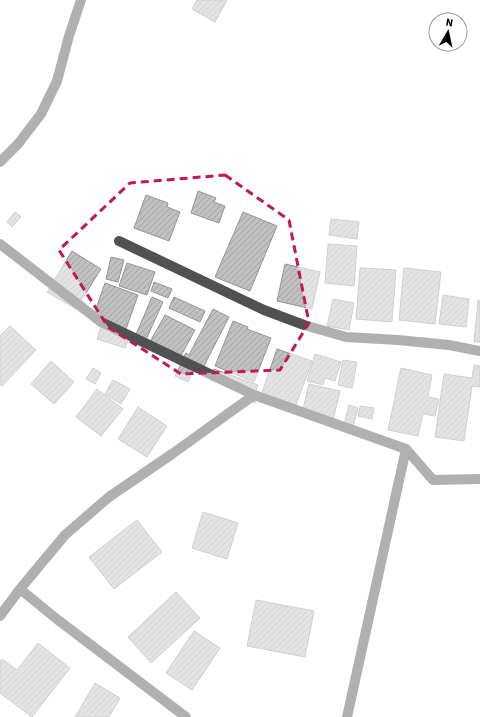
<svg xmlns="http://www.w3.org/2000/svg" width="480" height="717" font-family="'Source Sans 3',sans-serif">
	<defs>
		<pattern id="building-hatch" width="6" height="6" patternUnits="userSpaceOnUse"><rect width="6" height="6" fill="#c0c0c0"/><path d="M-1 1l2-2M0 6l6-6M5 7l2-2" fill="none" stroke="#a3a3a3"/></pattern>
	</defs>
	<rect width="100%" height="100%" fill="#fff"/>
	<!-- building -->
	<path fill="url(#building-hatch)" stroke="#959595" d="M 197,0 L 227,0 L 215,22 L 192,9 Z
		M 198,191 L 216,198 L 214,202 L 225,206 L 219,223 L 191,213 Z
		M 146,195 L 168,203 L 167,207 L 180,212 L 169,241 L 134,228 Z
		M 15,212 L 21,217 L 12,227 L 7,222 Z
		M 243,212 L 277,226 L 250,291 L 215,277 Z
		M 331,219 L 359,222 L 357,239 L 329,235 Z
		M 328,244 L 357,246 L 354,286 L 325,283 Z
		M 72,251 L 101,269 L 76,309 L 47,292 Z
		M 111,257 L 124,260 L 118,282 L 106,279 Z
		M 127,263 L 155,272 L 147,295 L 119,286 Z
		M 285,264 L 320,272 L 312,309 L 277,301 Z
		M 360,268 L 396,270 L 392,322 L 356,319 Z
		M 404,268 L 441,272 L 435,324 L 399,320 Z
		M 154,282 L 172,289 L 168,298 L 151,291 Z
		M 105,283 L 138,295 L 125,332 L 92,320 Z
		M 443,295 L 469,299 L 466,327 L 439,324 Z
		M 152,297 L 163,302 L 144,344 L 134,339 Z
		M 174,297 L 205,311 L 200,322 L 169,308 Z
		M 333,299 L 354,303 L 349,330 L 327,326 Z
		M 478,300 L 480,301 L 480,342 L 474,342 Z
		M 213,309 L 229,317 L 203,368 L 183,358 L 186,353 L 189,355 Z
		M 165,315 L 195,330 L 177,363 L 147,347 Z
		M 233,321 L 248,327 L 247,329 L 271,338 L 254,382 L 215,366 Z
		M 10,326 L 36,350 L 2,386 L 0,384 L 0,336 Z
		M 101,326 L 130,336 L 125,348 L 97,339 Z
		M 277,349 L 312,361 L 293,413 L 259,401 Z
		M 315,354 L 341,362 L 335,381 L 325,378 L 323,385 L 307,381 Z
		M 343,360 L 357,362 L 352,388 L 338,385 Z
		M 51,361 L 74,382 L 54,404 L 31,384 Z
		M 181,364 L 193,370 L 188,382 L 175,376 Z
		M 474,365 L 480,366 L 480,387 L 472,386 L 464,441 L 435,437 L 444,374 L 472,378 Z
		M 93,368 L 101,373 L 95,384 L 86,379 Z
		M 401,368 L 432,375 L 428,397 L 439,399 L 435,416 L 423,414 L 418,436 L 388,430 Z
		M 214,369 L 258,385 L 256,391 L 259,392 L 255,403 L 245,399 L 247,394 L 210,380 Z
		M 113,380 L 130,389 L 121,404 L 105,394 Z
		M 309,384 L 340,391 L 333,420 L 302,413 Z
		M 97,389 L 123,409 L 101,436 L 76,417 Z
		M 349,405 L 358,408 L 352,430 L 343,428 Z
		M 360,406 L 374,408 L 372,419 L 358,416 Z
		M 138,407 L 167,426 L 147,457 L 118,439 Z
		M 203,512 L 238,523 L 227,559 L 192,548 Z
		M 137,520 L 162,552 L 114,589 L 89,557 Z
		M 176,592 L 200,618 L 151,663 L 128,637 Z
		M 256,600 L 314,611 L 305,657 L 247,646 Z
		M 194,631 L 220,648 L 192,690 L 166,673 Z
		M 38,643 L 70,668 L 32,717 L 0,693 L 0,661 L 2,659 L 17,670 Z
		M 95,683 L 120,698 L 109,717 L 75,717 Z"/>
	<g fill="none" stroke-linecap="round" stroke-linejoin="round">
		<!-- minor -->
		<path stroke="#515151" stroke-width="10" d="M 0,162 L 18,144 L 41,114 L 57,81 L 69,36 L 81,0
			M 119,241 L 264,310 L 304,325 L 346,337 L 398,340 L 449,345 L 480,351
			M 0,244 L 101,322 L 254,395 L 406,449 L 433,480 L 480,479
			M 20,589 L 58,620 L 186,717
			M 0,616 L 20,589 L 65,535 L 109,497 L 172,454 L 254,395
			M 347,717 L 406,449"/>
	</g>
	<!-- marked area -->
	<path d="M0 0H480V717H0ZM 225,175 L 289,220 L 309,323 L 280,370 L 181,374 L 108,327 L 59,250 L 130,183 Z" fill="#fff" fill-opacity=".55" fill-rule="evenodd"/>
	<path fill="none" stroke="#c2185b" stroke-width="3" stroke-dasharray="8 5" stroke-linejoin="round" d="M 225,175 L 289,220 L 309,323 L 280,370 L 181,374 L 108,327 L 59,250 L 130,183 Z"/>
	<!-- north arrow -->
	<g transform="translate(448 32) rotate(9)"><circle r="19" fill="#ffffff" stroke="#999999"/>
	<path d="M0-3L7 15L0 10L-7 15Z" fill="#000000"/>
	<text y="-6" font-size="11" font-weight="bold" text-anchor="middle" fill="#000000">N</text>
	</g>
</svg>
